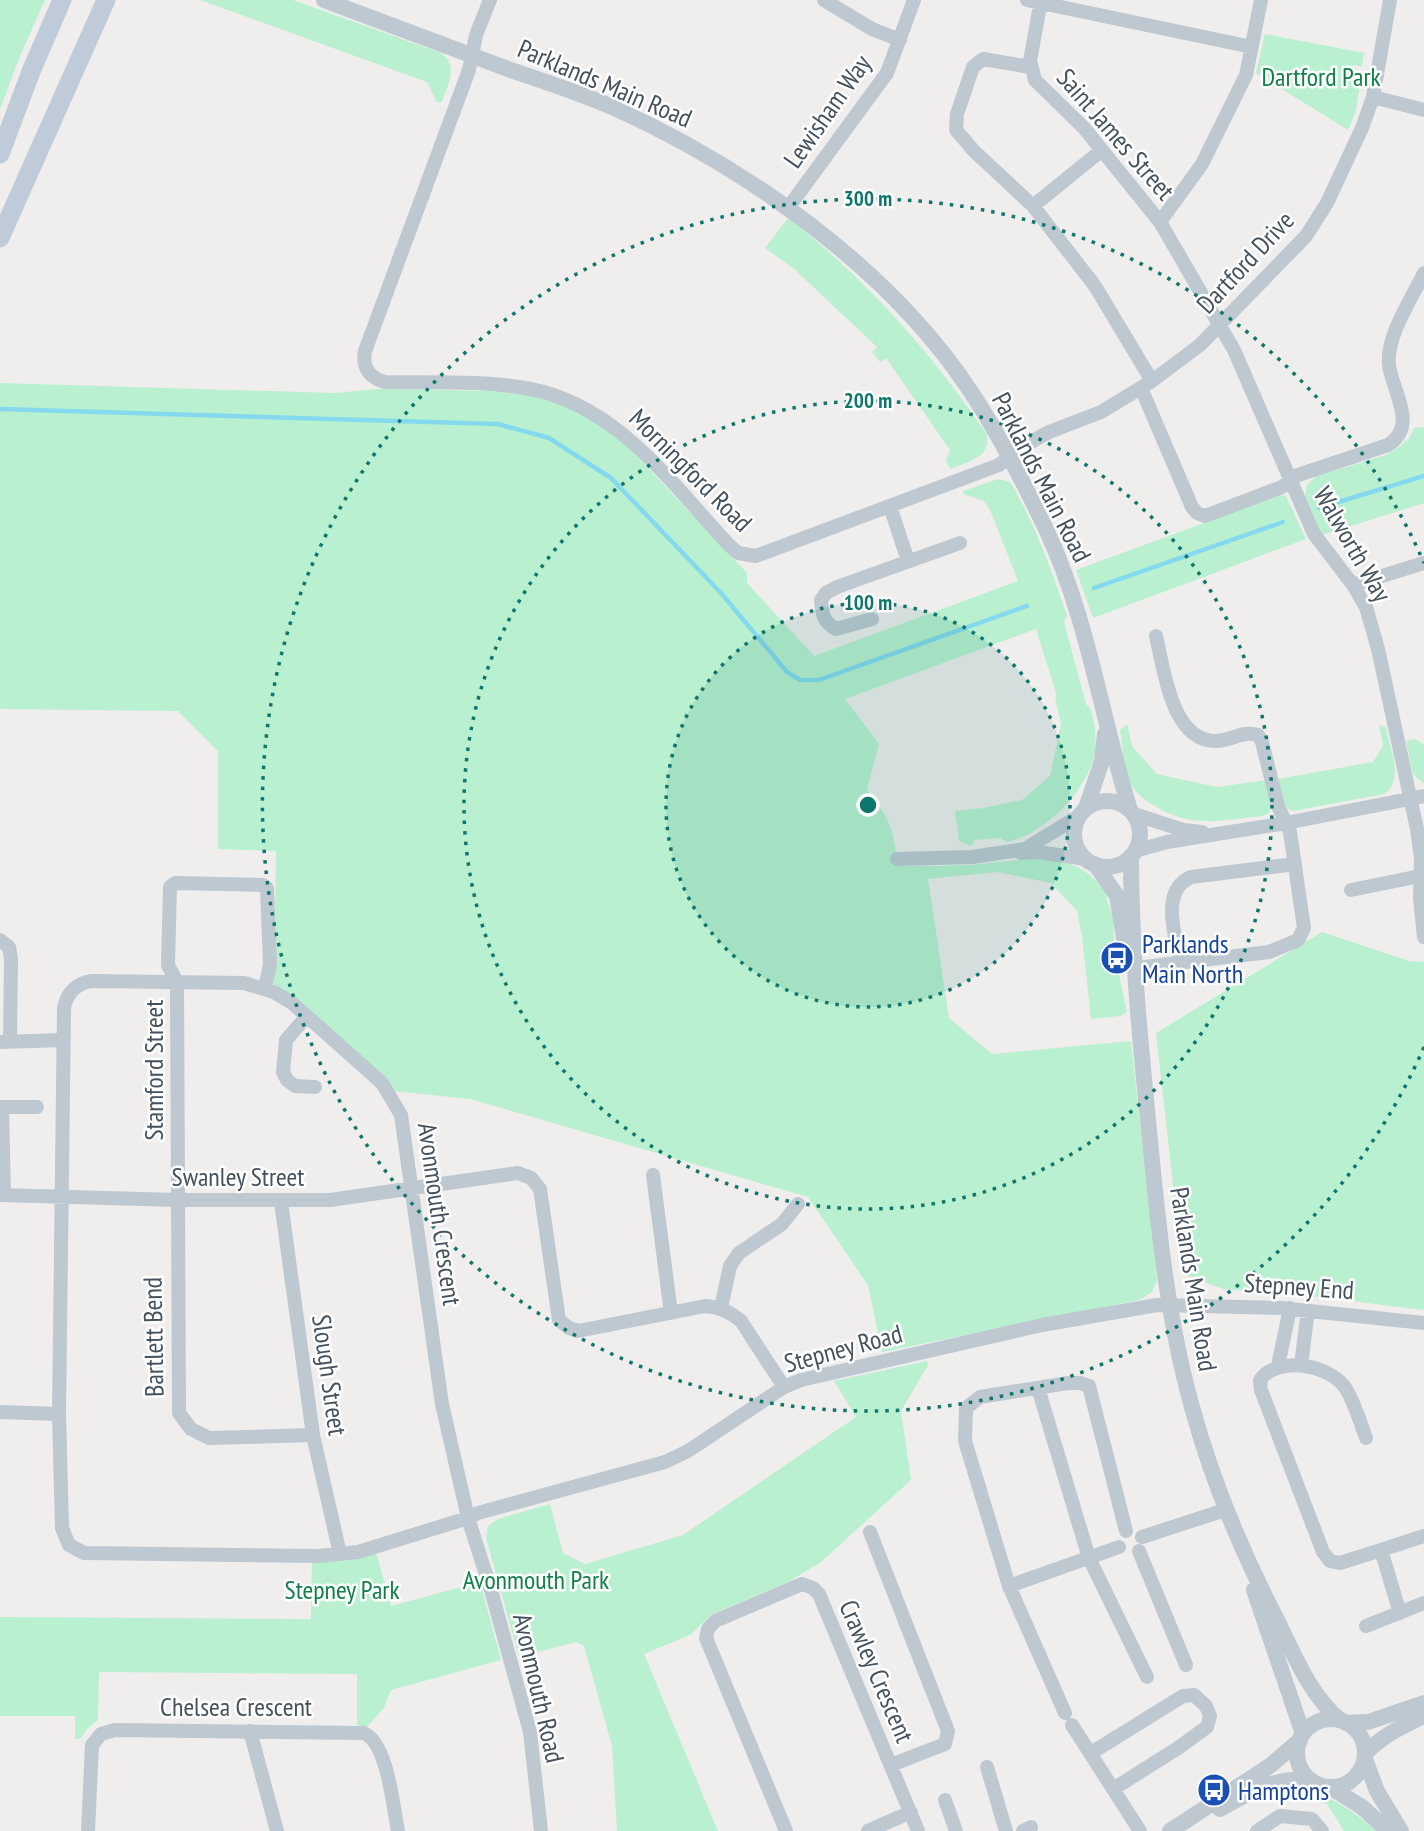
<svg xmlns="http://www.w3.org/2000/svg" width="1424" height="1831" font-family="'PT Sans Narrow',sans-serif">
	<rect width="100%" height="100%" fill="#f0eded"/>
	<!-- green -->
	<path fill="#b9f0cf" d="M 0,0 L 45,0 L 20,56 L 0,109 Z
		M 200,0 L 293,0 L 441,53 C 459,66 448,84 442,102 L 437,103 L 427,82 Z
		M 1265,34 L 1364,53 L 1362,66 L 1353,65 L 1352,75 L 1361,76 L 1356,111 L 1348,130 L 1256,73 Z
		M 788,218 C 866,279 930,351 986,433 C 993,457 968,462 950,469 L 946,460 L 950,450 L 886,358 L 880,362 L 872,352 L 877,347 L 793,268 L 765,248 Z
		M 0,383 L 335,393 L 377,389 L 491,391 L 527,395 L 561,404 L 606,428 L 635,454 L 747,573 L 747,583 L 814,656 L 1018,581 L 990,510 L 984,501 L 964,494 L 963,491 L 998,479 L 1010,482 C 1035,523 1051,570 1067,615 L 1064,622 L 1086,704 L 1091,709 C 1094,723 1097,738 1095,752 C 1088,790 1045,834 1007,842 L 1000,838 L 975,840 L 971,846 L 959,841 L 955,811 L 983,808 L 1022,800 L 1050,776 L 1061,724 L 1055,698 L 1057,696 L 1036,629 L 845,699 L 879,744 L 867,790 C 890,820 894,827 897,866 C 921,866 945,866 969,865 C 1020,862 1075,843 1108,896 L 1106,897 L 1113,917 L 1114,949 L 1111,950 L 1112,959 L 1114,959 L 1115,975 L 1119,975 L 1127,1012 L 1120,1016 L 1091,1019 L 1082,936 L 1077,911 L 1051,883 L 998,872 L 928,879 L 949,1018 L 992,1054 L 1131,1041 L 1157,1280 L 1152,1292 L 1139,1300 L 882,1352 L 868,1285 L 808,1197 L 470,1099 L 393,1091 L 274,985 L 276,851 L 218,849 L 218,751 L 178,711 L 0,709 Z
		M 1424,427 L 1424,503 L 1322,535 L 1305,495 L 1307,485 L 1317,476 L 1386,455 L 1401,446 L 1406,440 L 1408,441 L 1414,428 Z
		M 1280,495 L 1286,496 L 1306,539 L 1093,618 L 1076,570 Z
		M 1127,724 L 1132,746 L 1157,774 L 1217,787 L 1267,780 L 1272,807 L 1269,813 L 1263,816 C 1222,820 1190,829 1153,805 C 1144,800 1135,792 1130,783 C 1123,768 1123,747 1120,730 Z
		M 1379,724 L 1386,728 C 1390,749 1405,780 1384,794 L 1293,811 C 1281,807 1281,790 1278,779 L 1373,762 L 1383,746 Z
		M 1414,739 L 1424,744 L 1424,784 L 1413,774 L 1406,741 Z
		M 1322,932 L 1409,961 L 1424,962 L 1424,1310 L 1294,1294 L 1223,1289 L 1183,1274 L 1156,1033 Z
		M 927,1361 L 928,1365 L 901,1411 L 911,1480 L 821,1562 L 788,1582 L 712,1614 L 690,1635 L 644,1654 L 718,1831 L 617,1831 L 612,1746 L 584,1646 L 576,1642 L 519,1657 L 486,1538 L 488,1526 L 498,1519 L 550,1504 L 563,1553 L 585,1564 L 683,1535 L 856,1417 L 834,1381 Z
		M 376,1552 L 391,1606 L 480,1582 L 501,1660 L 391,1690 L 384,1708 L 367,1727 L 357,1725 L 357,1674 L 99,1672 L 98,1720 L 88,1728 L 80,1739 L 75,1739 L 75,1716 L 0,1716 L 0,1617 L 311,1619 L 312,1561 Z
		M 1295,1787 C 1325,1792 1353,1810 1376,1831 L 1344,1831 L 1327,1804 L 1278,1791 Z"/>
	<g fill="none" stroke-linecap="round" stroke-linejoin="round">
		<!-- stream -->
		<path stroke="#84d9ef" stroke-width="4.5" d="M 0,409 L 498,424 L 549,438 L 611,478 L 721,593 L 787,672 L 800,680 L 819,680 L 1027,606
			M 1319,508 L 1424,476
			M 1094,588 L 1283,522"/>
		<!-- minor -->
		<path stroke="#bdc8d1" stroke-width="14" d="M 490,0 L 476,35 L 469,70 L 365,351 C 362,367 369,378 385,382 C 432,383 483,380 530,389 C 617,405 672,484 729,545 L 738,553 L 756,556 L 999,465 L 1020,448 L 1049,432 L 1101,412 L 1152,381 L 1200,345 L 1306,236 L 1327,203 L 1362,128 L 1373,97 L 1390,0
			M 824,0 L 872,29 L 900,40
			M 1027,0 L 1252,47
			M 1041,0 L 1030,61 L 1035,80 L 1084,128 L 1160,222 L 1234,350 L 1314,534 L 1353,585 L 1366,607 L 1378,649 L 1417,829 L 1421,859 L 1420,898 L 1424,937
			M 1030,67 L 983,59 L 973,67 L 957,114 L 956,130 L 974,151 L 1033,206 L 1095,286 L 1152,381
			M 1373,97 L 1424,110
			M 1033,206 L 1102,150
			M 788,208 L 887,73 L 914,0
			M 1160,222 L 1202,164 L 1246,75 L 1261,0
			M 1141,388 L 1192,507 L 1197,513 L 1205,516 L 1282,487 L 1298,475 L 1388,445 C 1419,426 1392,391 1389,365 C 1386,336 1412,298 1424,273
			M 890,506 L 908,561
			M 1353,585 L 1424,563
			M 872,619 L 836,629 C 823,622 822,613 821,600 L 826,593 L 837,587 L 960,543
			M 1134,814 L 1183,830 L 1202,832
			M 1135,851 L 1167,842 L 1286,823 L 1424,796
			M 1021,853 L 1038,852 L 1086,859
			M 897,859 L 972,857 L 1025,849 L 1079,816
			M 1351,890 L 1420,876
			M 0,940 L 9,947 L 11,959 L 10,1042
			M 1180,963 C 1176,936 1159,891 1191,877 L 1295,864
			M 1136,968 L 1269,952 L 1298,940 L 1304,928 L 1290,832 L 1278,806 L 1262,742 L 1258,735 C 1243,730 1231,741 1216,741 C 1171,741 1164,669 1156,636
			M 265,989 L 270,964 L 267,888 L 263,885 L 175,883 L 170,887 L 168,965 L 177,982 L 179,1413 L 191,1429 L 209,1438 L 313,1435
			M 307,1016 L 286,1040 L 283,1072 L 287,1080 L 295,1086 L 315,1087
			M 0,1042 L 64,1040
			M 0,1107 L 37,1107
			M 2,1107 L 4,1195
			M 653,1175 L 671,1313
			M 0,1195 L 177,1200 L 330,1200 L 518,1173 L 531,1178 L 540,1189 L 559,1320 L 569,1328 L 578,1331 L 705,1306 C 720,1307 730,1312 741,1321 L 784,1387
			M 281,1202 L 313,1435 L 340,1554
			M 721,1308 L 730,1266 L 739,1253 L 782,1224 L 798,1204
			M 1301,1365 L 1308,1310
			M 1278,1366 L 1290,1308
			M 1038,1388 L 1089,1558 L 1147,1677
			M 0,1412 L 59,1414
			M 1366,1438 C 1360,1422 1354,1400 1344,1386 C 1328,1365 1278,1355 1260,1380 L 1261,1390 L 1323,1552 L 1330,1561 L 1340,1563 L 1381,1550 L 1400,1613
			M 870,1532 L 948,1731 L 945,1744 L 891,1765
			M 1142,1537 L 1225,1510
			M 1119,1547 L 1009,1586 L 965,1441 L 966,1408 L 980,1397 L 1068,1383 L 1080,1383 L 1089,1386 L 1126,1531
			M 1381,1550 L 1424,1536
			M 1139,1551 L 1186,1665
			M 1009,1586 L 1065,1713
			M 1366,1626 L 1424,1603
			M 1072,1725 L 1140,1831
			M 250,1731 L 277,1831
			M 1091,1753 L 1183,1696 L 1194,1695 L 1206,1706 L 1210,1716 L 1207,1727 L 1178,1748 L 1113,1789
			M 987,1767 L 1006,1831
			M 945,1800 L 956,1831
			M 88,1831 L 92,1745 L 101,1734 L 115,1730 L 364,1733 C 388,1744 393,1807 398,1831
			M 541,1831 L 530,1732 L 491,1590 L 468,1518 L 442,1404 L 401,1115 L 382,1083 L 292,1003 L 274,992 L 244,983 L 92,981 C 77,983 67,992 64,1008 L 59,1414 L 62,1528 L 69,1545 L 84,1553 L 318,1556 L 358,1552 L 468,1518 L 478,1513 L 665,1462 L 688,1451 L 784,1387 L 801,1380 L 1042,1325 L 1157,1305 L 1281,1308 L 1424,1323
			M 786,1831 L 706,1638 L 708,1629 L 715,1621 L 802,1584 L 813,1588 L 819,1594 L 918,1831
			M 868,1831 L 911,1812
			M 1023,1831 L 1031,1827
			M 1257,1831 L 1280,1816 L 1312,1819 L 1322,1831"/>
		<!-- tertiary -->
		<path stroke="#bdc8d1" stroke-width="16" d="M 324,0 C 385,23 446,46 508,69 C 542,81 578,92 612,107 C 745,167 887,266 969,389 C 998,432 1023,481 1046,529 C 1088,618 1101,716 1130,810
			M1074 834a33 33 0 1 1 66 0a33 33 0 1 1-66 0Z
			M 1086,808 L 1102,761 L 1105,734
			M 1131,856 C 1131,937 1138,1018 1146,1099 C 1156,1202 1164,1307 1192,1407 C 1212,1481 1241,1550 1276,1618 C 1294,1654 1309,1694 1340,1720
			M 1095,864 L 1117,896 L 1124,938
			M 1254,1590 L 1303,1734
			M1297 1753a34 34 0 1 1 68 0a34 34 0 1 1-68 0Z
			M 1346,1723 L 1368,1722 L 1424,1703
			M 1365,1754 C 1381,1736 1403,1726 1424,1716
			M 1365,1759 L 1377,1791 L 1401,1831
			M 1330,1787 L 1362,1807 L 1388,1831
			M 1220,1809 C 1248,1793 1277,1775 1312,1781
			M 1170,1831 L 1271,1765 L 1300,1740"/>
		<!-- secondary -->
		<path stroke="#bfcbd8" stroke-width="19" d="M 0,154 L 32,69 L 62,0
			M 0,238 L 106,0"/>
	</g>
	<!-- distance rings -->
	<circle cx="868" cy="805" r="202" fill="#0f766e" fill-opacity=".12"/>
	<g fill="none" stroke="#0f766e" stroke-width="3.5" stroke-dasharray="3.5 7">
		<circle cx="868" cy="805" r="202"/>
		<circle cx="868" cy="805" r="404"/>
		<path d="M1424 1047A606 606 0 1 1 1424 563"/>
	</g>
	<!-- icons -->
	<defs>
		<symbol id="bus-disc" viewBox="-11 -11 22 22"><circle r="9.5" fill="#1a4fb4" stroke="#fff"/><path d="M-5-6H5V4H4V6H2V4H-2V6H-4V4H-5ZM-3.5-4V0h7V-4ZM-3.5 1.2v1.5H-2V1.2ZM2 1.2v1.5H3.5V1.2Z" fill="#fff"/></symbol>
	</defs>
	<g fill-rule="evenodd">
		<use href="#bus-disc" x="1098" y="939" width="38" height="38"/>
		<use href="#bus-disc" x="1195" y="1771" width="38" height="38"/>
	</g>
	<g text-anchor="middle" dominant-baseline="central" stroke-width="5" stroke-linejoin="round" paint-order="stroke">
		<!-- park labels -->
		<g font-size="26" fill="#138049" stroke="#fff">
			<text x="1321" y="76">Dartford Park</text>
			<text x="536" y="1579">Avonmouth Park</text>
			<text x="342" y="1589">Stepney Park</text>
		</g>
		<!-- street labels -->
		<g font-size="26" fill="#45515c" stroke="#fff">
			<text transform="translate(605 83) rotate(23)">Parklands Main Road</text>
			<text transform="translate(827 111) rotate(-55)">Lewisham Way</text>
			<text transform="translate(1116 134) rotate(49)">Saint James Street</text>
			<text transform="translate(1245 262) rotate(-47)">Dartford Drive</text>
			<text transform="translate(691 470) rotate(45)">Morningford Road</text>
			<text transform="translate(1042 477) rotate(63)">Parklands Main Road</text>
			<text transform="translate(1353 544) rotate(60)">Walworth Way</text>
			<text transform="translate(153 1070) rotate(-90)">Stamford Street</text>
			<text x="238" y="1176">Swanley Street</text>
			<text transform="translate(440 1214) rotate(82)">Avonmouth Crescent</text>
			<text transform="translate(1194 1279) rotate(81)">Parklands Main Road</text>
			<text transform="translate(1299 1286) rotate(4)">Stepney End</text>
			<text transform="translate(153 1337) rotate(-91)">Bartlett Bend</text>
			<text transform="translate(843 1348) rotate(-15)">Stepney Road</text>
			<text transform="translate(330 1375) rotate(82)">Slough Street</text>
			<text transform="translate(877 1671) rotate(67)">Crawley Crescent</text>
			<text transform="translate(539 1688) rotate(77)">Avonmouth Road</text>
			<text x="236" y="1706">Chelsea Crescent</text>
		</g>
		<!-- transit labels -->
		<g font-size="26" fill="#164399" stroke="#fff" text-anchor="start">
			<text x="1142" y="943">Parklands<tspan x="1142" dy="30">Main North</tspan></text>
			<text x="1238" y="1790">Hamptons</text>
		</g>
	</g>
	<circle cx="868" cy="805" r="10" fill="#0f766e" stroke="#fff" stroke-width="3.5"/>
	<g font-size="21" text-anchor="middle" font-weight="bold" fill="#0f766e" stroke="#fff" stroke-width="5" stroke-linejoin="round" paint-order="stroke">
		<text x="868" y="206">300 m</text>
		<text x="868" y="408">200 m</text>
		<text x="868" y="610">100 m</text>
	</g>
</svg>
